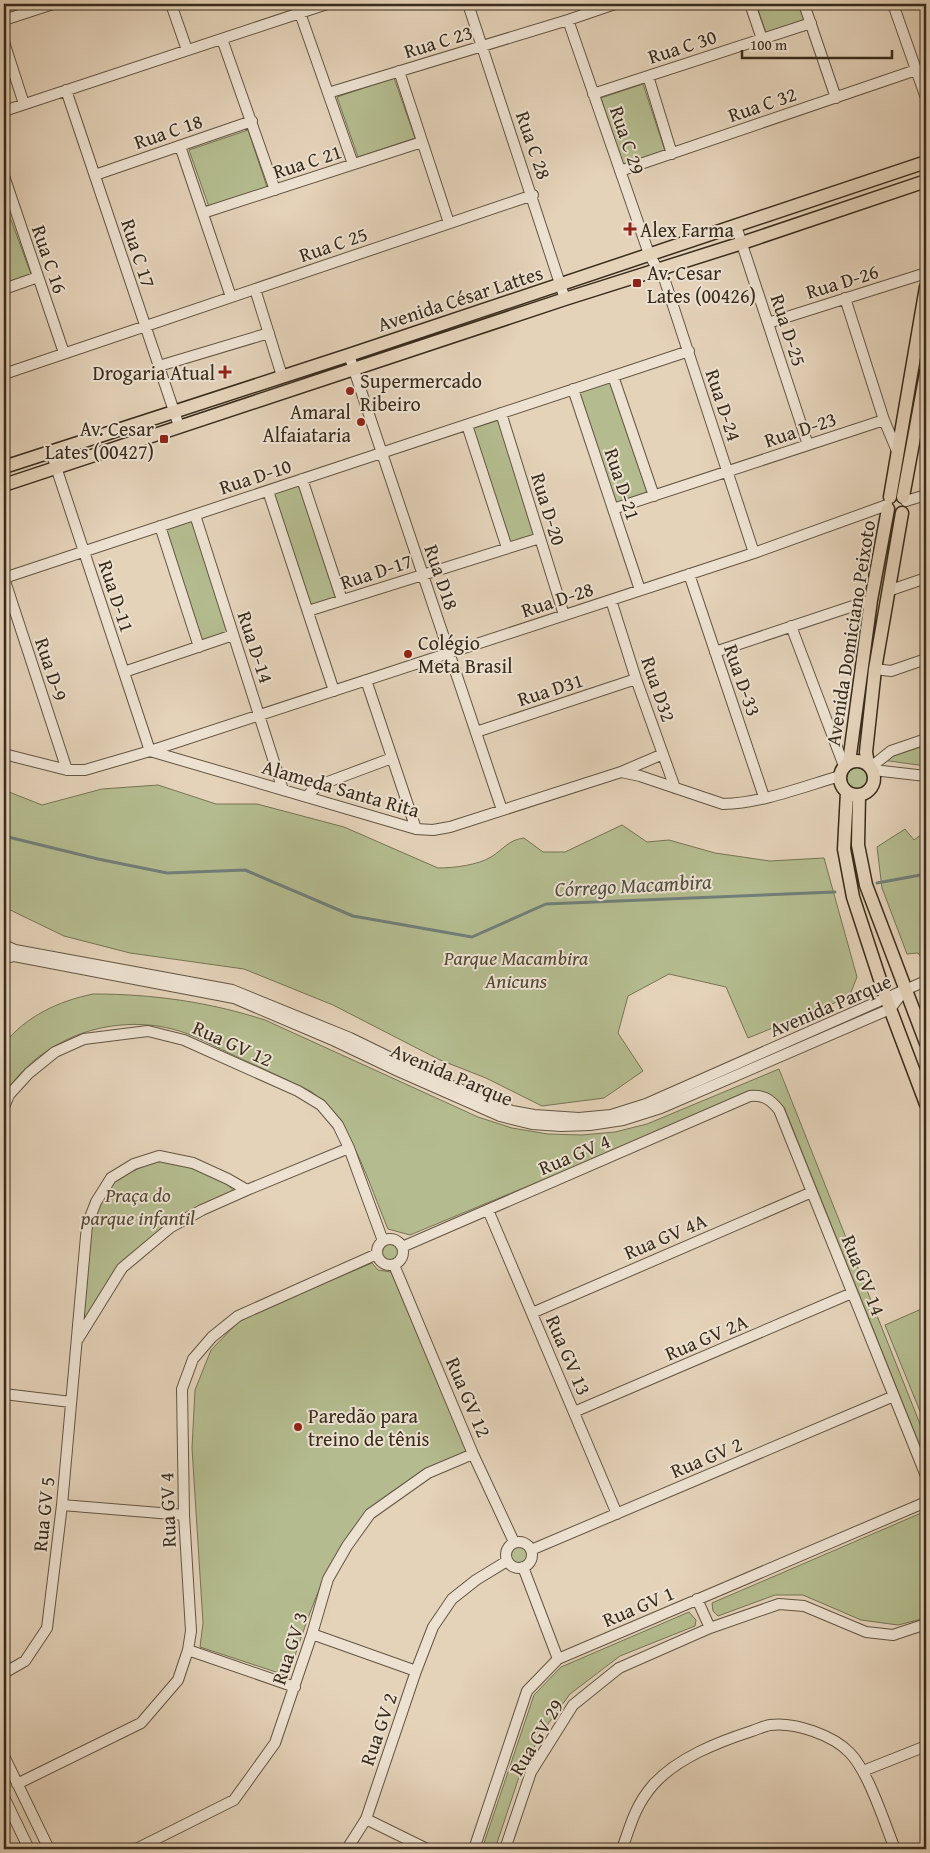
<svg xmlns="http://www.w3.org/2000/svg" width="930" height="1853" font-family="'Gentium Book Plus',serif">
	<rect width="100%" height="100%" fill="#e4d2b9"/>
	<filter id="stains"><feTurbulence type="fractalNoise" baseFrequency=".004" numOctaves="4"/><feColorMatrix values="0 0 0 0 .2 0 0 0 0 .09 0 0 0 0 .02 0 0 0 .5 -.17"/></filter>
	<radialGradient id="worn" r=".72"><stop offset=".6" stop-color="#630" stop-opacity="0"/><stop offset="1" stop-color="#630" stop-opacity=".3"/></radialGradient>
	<!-- green -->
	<path fill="#b4bc8f" stroke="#767455" d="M 4,4 L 38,4 L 4,15 Z
		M 756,4 L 800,4 L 805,20 L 766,33 Z
		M 394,78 L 415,138 L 358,157 L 337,97 Z
		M 643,84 L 665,151 L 623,165 L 601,98 Z
		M 248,130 L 267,187 L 209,207 L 189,150 Z
		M 7,209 L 31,274 L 4,284 L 4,210 Z
		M 610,382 L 648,494 L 615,505 L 577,392 Z
		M 500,416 L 537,536 L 508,545 L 470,426 Z
		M 302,481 L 340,598 L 310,608 L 270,492 Z
		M 194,518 L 231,631 L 200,643 L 163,528 Z
		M 926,745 L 926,766 L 882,760 Z
		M844 777a12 12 0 1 1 24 0a12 12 0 1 1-24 0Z
		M 158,785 L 216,804 L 257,804 L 344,827 L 438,868 C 454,868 478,865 491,857 C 504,849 508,840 524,838 L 543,852 L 565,852 L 622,825 L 647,842 L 669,840 L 715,853 L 770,861 L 824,858 L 857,977 L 849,997 L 748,1038 L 726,987 L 669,974 L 628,996 L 618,1033 L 643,1071 L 604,1098 L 542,1106 L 486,1078 L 440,1060 L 333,1005 L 244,969 L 130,953 L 64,936 L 4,907 L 4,790 L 42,805 L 102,789 Z
		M 905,829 L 914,840 L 926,831 L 926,964 L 918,953 L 907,954 L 882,888 L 877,847 Z
		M 93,994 C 153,994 209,1002 265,1020 L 478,1117 L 512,1128 L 548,1134 L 582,1135 L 615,1132 L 647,1124 L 779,1069 L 926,1439 L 926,1461 L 784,1107 L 771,1095 L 757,1091 L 410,1235 L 388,1229 C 368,1182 353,1125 312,1092 C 286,1079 259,1067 233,1055 C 218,1048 203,1040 188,1034 C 149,1019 103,1022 66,1040 C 41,1052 19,1071 4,1095 L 4,1044 C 26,1016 59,1001 93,994 Z
		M 160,1159 C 182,1164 221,1172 234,1192 L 137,1251 L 82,1327 L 89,1226 L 113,1180 Z
		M381 1252a9 9 0 1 1 18 0a9 9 0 1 1-18 0Z
		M 372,1263 L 378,1270 L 391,1272 L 467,1452 C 440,1463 417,1475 393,1491 C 386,1496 378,1501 372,1507 C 326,1553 309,1616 288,1676 L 200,1647 L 203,1623 L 192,1448 L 195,1390 L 211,1350 L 241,1319 Z
		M 926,1307 L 926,1426 L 885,1325 Z
		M 926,1511 L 926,1618 L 898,1625 L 861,1620 L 803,1595 L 775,1595 L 718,1616 L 713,1611 L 712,1603 Z
		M510 1556a9 9 0 1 1 18 0a9 9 0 1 1-18 0Z
		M 689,1612 L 696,1620 L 695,1626 L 620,1656 L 570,1694 L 543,1731 L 521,1771 L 495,1849 L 482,1849 L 534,1695 L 561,1667 Z"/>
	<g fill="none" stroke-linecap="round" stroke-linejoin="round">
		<!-- stream -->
		<path stroke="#717e79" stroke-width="3" d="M 4,836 L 98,859 L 167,873 L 245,870 L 353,916 L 472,937 L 546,904 L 835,892
			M 877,883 L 926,874"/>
		<defs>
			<path id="minor" d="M 171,4 L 187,50
				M 468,4 L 565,299
				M 750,4 L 762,39
				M 804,4 L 836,98
				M 893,4 L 926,98
				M 300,13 L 353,164
				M 4,20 L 53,4
				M 568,20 L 649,254 L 658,270 L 664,278 L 754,553
				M 222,39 L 275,190
				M 4,42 L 24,104
				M 399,71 L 449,223
				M 648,76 L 672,154
				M 66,90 L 179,426
				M 328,93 L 568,20 L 615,4
				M 593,94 L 811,23
				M 4,111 L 327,4
				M 180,146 L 231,297
				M 620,171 L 916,70
				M 95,175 L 252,121
				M 4,176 L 64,353
				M 203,213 L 422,142
				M 736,226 L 808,445
				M 4,289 L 38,277
				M 255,289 L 282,376
				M 845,298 L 884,420 L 897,451
				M 768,323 L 926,273
				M 349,355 L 502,810
				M 159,366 L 269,333
				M 4,374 L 533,195
				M 613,376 L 654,496
				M 573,389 L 640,590
				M 501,413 L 564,615
				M 467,425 L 507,548
				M 51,452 L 150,751
				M 302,479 L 342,600
				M 268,491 L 334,691
				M 906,501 L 926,495
				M 613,509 L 884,420
				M 195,515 L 283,790
				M 160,526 L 199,647
				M 689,574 L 764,797
				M 4,578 L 689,351
				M 4,578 L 67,770
				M 888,591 L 926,578
				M 611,600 L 636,679 L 675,788
				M 308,611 L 540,538
				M 791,626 L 844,766
				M 715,652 L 871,600
				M 875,669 L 891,671 L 926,659
				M 124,672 L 233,635
				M 366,680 L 416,829
				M 476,732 L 636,679
				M 150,751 L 416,829 L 433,830 L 450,827 L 621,772 L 640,776 L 723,804 C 762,803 802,787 840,776
				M 4,754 L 67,770 L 85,770 L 150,751 L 754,553 L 887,505
				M 871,767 L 891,751 L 926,739
				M 873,770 L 926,776
				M 621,772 L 663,754
				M 306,797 L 317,786 L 392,758
				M 4,945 L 15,950 L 232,990 L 350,1038 L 428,1076 L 512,1111 L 534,1115 L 579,1118 L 611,1115 L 646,1104 L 886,998 L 926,981
				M 4,958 L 14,956 L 234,998 L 335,1041 L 398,1071 L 500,1116 L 532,1124 L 561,1126 L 590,1125 L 623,1120 L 661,1108 L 890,1009 L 904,991
				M 4,1107 L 9,1095 L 29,1073 L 55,1052 L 84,1039 L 148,1031 L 184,1040 L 298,1091 L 321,1105 L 338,1125 L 349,1148 L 383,1241
				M 488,1210 L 617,1514
				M377 1252a13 13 0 1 1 26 0a13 13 0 1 1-26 0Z
				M 402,1247 L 750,1096 C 764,1095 770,1099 779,1110 L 926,1476
				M 394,1265 L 473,1454 L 514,1542
				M 532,1313 L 812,1192
				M 78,1339 L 122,1268 L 171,1227 L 202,1210 L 247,1190 L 349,1148
				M 4,1394 L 71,1402
				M 574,1412 L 852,1293
				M 62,1505 L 184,1515
				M506 1555a13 13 0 1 1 26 0a13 13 0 1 1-26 0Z
				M 531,1550 L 894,1396
				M 523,1567 L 558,1659
				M 697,1599 L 710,1628
				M 312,1634 L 416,1671
				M 188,1650 L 295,1687
				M 4,1673 L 25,1661 L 47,1628 L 62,1505 L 87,1225 L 96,1202 L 111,1178 L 134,1164 L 159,1156 L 193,1163 L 228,1179 L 247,1190
				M 4,1756 L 49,1849
				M 863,1771 L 926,1746
				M 17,1784 L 141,1723 L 178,1680 L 188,1650 L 191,1631 L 184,1515 L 182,1389 L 193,1359 L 212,1337 L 238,1316 L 377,1254
				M 4,1797 L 29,1849
				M 366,1819 L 427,1849
				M 136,1849 L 234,1800 L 275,1743 L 312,1634 L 328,1579 L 347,1546 L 370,1514 L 428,1473 L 473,1454
				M 347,1849 L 366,1819 L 416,1671 L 433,1627 L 452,1599 L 476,1580 L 507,1561
				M 474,1849 L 527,1691 L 558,1659 L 926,1502
				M 505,1849 L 531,1772 L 573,1705 L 619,1668 L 710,1628 L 779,1604 L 804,1606 L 866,1632 L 893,1635 L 926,1624
				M 622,1849 C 631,1824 635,1806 653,1785 C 677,1758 718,1742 752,1731 C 758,1729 764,1726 770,1725 C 795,1722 833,1735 850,1753 C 869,1773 884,1822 895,1849"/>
			<path id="major" d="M 4,467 L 349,355 L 926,162
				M 4,485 L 565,299 L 742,243 L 926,181
				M 890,497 L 926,287
				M 903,497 L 926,373
				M840 778a17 17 0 1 1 34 0a17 17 0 1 1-34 0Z
				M 849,762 L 871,600 L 888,509
				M 868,764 L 866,752 L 875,669 L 902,513
				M 847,792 L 844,849 L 853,897 L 886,998 L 926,1104
				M 859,795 L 858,845 L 866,885 L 926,1043"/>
		</defs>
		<!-- minor casing -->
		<use href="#minor" stroke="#635542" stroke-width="12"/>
		<!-- major casing -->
		<use href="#major" stroke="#382b1b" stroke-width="15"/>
		<!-- minor -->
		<use href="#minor" stroke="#ede2d2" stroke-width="10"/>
		<!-- major -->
		<use href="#major" stroke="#e4d2b9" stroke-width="12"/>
	</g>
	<!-- markers -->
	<g fill="#8f2418" stroke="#ede2d2" stroke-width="2">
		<path d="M627.5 221.5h5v5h5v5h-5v5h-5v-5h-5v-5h5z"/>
		<rect x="632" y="278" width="10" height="10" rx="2.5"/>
		<path d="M222.5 364.5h5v5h5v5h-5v5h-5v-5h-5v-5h5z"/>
		<circle cx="350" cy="391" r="5"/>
		<circle cx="361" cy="422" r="5"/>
		<rect x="159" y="434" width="10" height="10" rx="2.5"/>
		<circle cx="408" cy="654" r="5"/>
		<circle cx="298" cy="1427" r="5"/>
	</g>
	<g text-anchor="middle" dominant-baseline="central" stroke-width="4" stroke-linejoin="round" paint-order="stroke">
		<!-- street labels -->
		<g font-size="20" fill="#382b1b" stroke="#ede2d2">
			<text transform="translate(438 41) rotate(-17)">Rua C 23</text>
			<text transform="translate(682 46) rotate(-18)">Rua C 30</text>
			<text transform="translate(762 104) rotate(-19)">Rua C 32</text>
			<text transform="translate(168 131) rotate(-19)">Rua C 18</text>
			<text transform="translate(628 140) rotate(71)">Rua C 29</text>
			<text transform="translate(534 145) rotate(71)">Rua C 28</text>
			<text transform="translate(307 161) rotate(-18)">Rua C 21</text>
			<text transform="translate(333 244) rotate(-19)">Rua C 25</text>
			<text transform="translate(139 253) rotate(72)">Rua C 17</text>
			<text transform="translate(50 259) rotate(71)">Rua C 16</text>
			<text transform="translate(842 281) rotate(-17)">Rua D-26</text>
			<text transform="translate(460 298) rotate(-18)">Avenida César Lattes</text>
			<text transform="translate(789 330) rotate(72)">Rua D-25</text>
			<text transform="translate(724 405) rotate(72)">Rua D-24</text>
			<text transform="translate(800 429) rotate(-18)">Rua D-23</text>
			<text transform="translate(255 476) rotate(-18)">Rua D-10</text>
			<text transform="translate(623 484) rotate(72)">Rua D-21</text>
			<text transform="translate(549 509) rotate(73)">Rua D-20</text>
			<text transform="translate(376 571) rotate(-18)">Rua D-17</text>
			<text transform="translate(442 577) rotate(71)">Rua D18</text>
			<text transform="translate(117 596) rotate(72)">Rua D-11</text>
			<text transform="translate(557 599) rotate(-18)">Rua D-28</text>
			<text transform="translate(850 633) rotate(-81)">Avenida Domiciano Peixoto</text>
			<text transform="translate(256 647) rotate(72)">Rua D-14</text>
			<text transform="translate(52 669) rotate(72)">Rua D-9</text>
			<text transform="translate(743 680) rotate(71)">Rua D-33</text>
			<text transform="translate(550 689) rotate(-18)">Rua D31</text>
			<text transform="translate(659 689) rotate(71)">Rua D32</text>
			<text transform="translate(341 788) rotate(16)">Alameda Santa Rita</text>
			<text transform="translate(830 1005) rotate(-23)">Avenida Parque</text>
			<text transform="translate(233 1043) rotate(24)">Rua GV 12</text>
			<text transform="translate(452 1074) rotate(23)">Avenida Parque</text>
			<text transform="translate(574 1154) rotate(-23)">Rua GV 4</text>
			<text transform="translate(665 1236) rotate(-23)">Rua GV 4A</text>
			<text transform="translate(864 1275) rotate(68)">Rua GV 14</text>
			<text transform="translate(706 1337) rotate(-23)">Rua GV 2A</text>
			<text transform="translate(569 1355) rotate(67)">Rua GV 13</text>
			<text transform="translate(469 1397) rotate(67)">Rua GV 12</text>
			<text transform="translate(706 1457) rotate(-23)">Rua GV 2</text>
			<text transform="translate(167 1510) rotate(-92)">Rua GV 4</text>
			<text transform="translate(43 1514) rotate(-84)">Rua GV 5</text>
			<text transform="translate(638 1606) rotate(-23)">Rua GV 1</text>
			<text transform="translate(289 1648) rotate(-72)">Rua GV 3</text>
			<text transform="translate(378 1729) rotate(-71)">Rua GV 2</text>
			<text transform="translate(536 1737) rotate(-59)">Rua GV 29</text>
		</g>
		<!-- poi labels -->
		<g font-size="20" fill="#382b1b" stroke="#ede2d2" text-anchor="start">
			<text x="640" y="229">Alex Farma</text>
			<text x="647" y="272">Av. Cesar<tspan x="647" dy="23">Lates (00426)</tspan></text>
			<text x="215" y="372" text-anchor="end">Drogaria Atual</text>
			<text x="360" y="380">Supermercado<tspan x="360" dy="23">Ribeiro</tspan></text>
			<text x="351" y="411" text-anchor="end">Amaral<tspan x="351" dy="23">Alfaiataria</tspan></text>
			<text x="154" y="428" text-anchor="end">Av. Cesar<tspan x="154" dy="23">Lates (00427)</tspan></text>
			<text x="418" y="642">Colégio<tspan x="418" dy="23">Meta Brasil</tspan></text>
			<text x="308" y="1415">Paredão para<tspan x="308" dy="23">treino de tênis</tspan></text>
		</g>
		<!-- park labels -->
		<g font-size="20" font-style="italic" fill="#514832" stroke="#ede2d2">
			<text x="516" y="957">Parque Macambira<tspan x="516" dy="23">Anicuns</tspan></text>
			<text x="138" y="1194">Praça do<tspan x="138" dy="23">parque infantil</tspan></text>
		</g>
		<!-- water labels -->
		<g font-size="21" font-style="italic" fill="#504e42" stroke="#ede2d2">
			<text transform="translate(633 885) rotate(-3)">Córrego Macambira</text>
		</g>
	</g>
	<!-- margin -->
	<rect width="930" height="1853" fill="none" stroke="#e4d2b9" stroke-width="20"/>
	<rect x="5" y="5" width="920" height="1843" fill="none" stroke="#382b1b" stroke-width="2.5"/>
	<rect x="10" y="10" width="910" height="1833" fill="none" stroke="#382b1b"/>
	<!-- scale -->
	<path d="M742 50v8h150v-8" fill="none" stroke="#382b1b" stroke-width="2.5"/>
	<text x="750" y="50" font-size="15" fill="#382b1b" stroke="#ede2d2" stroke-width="4" paint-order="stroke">100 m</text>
	<rect width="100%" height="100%" filter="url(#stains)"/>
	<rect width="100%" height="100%" fill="url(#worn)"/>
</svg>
